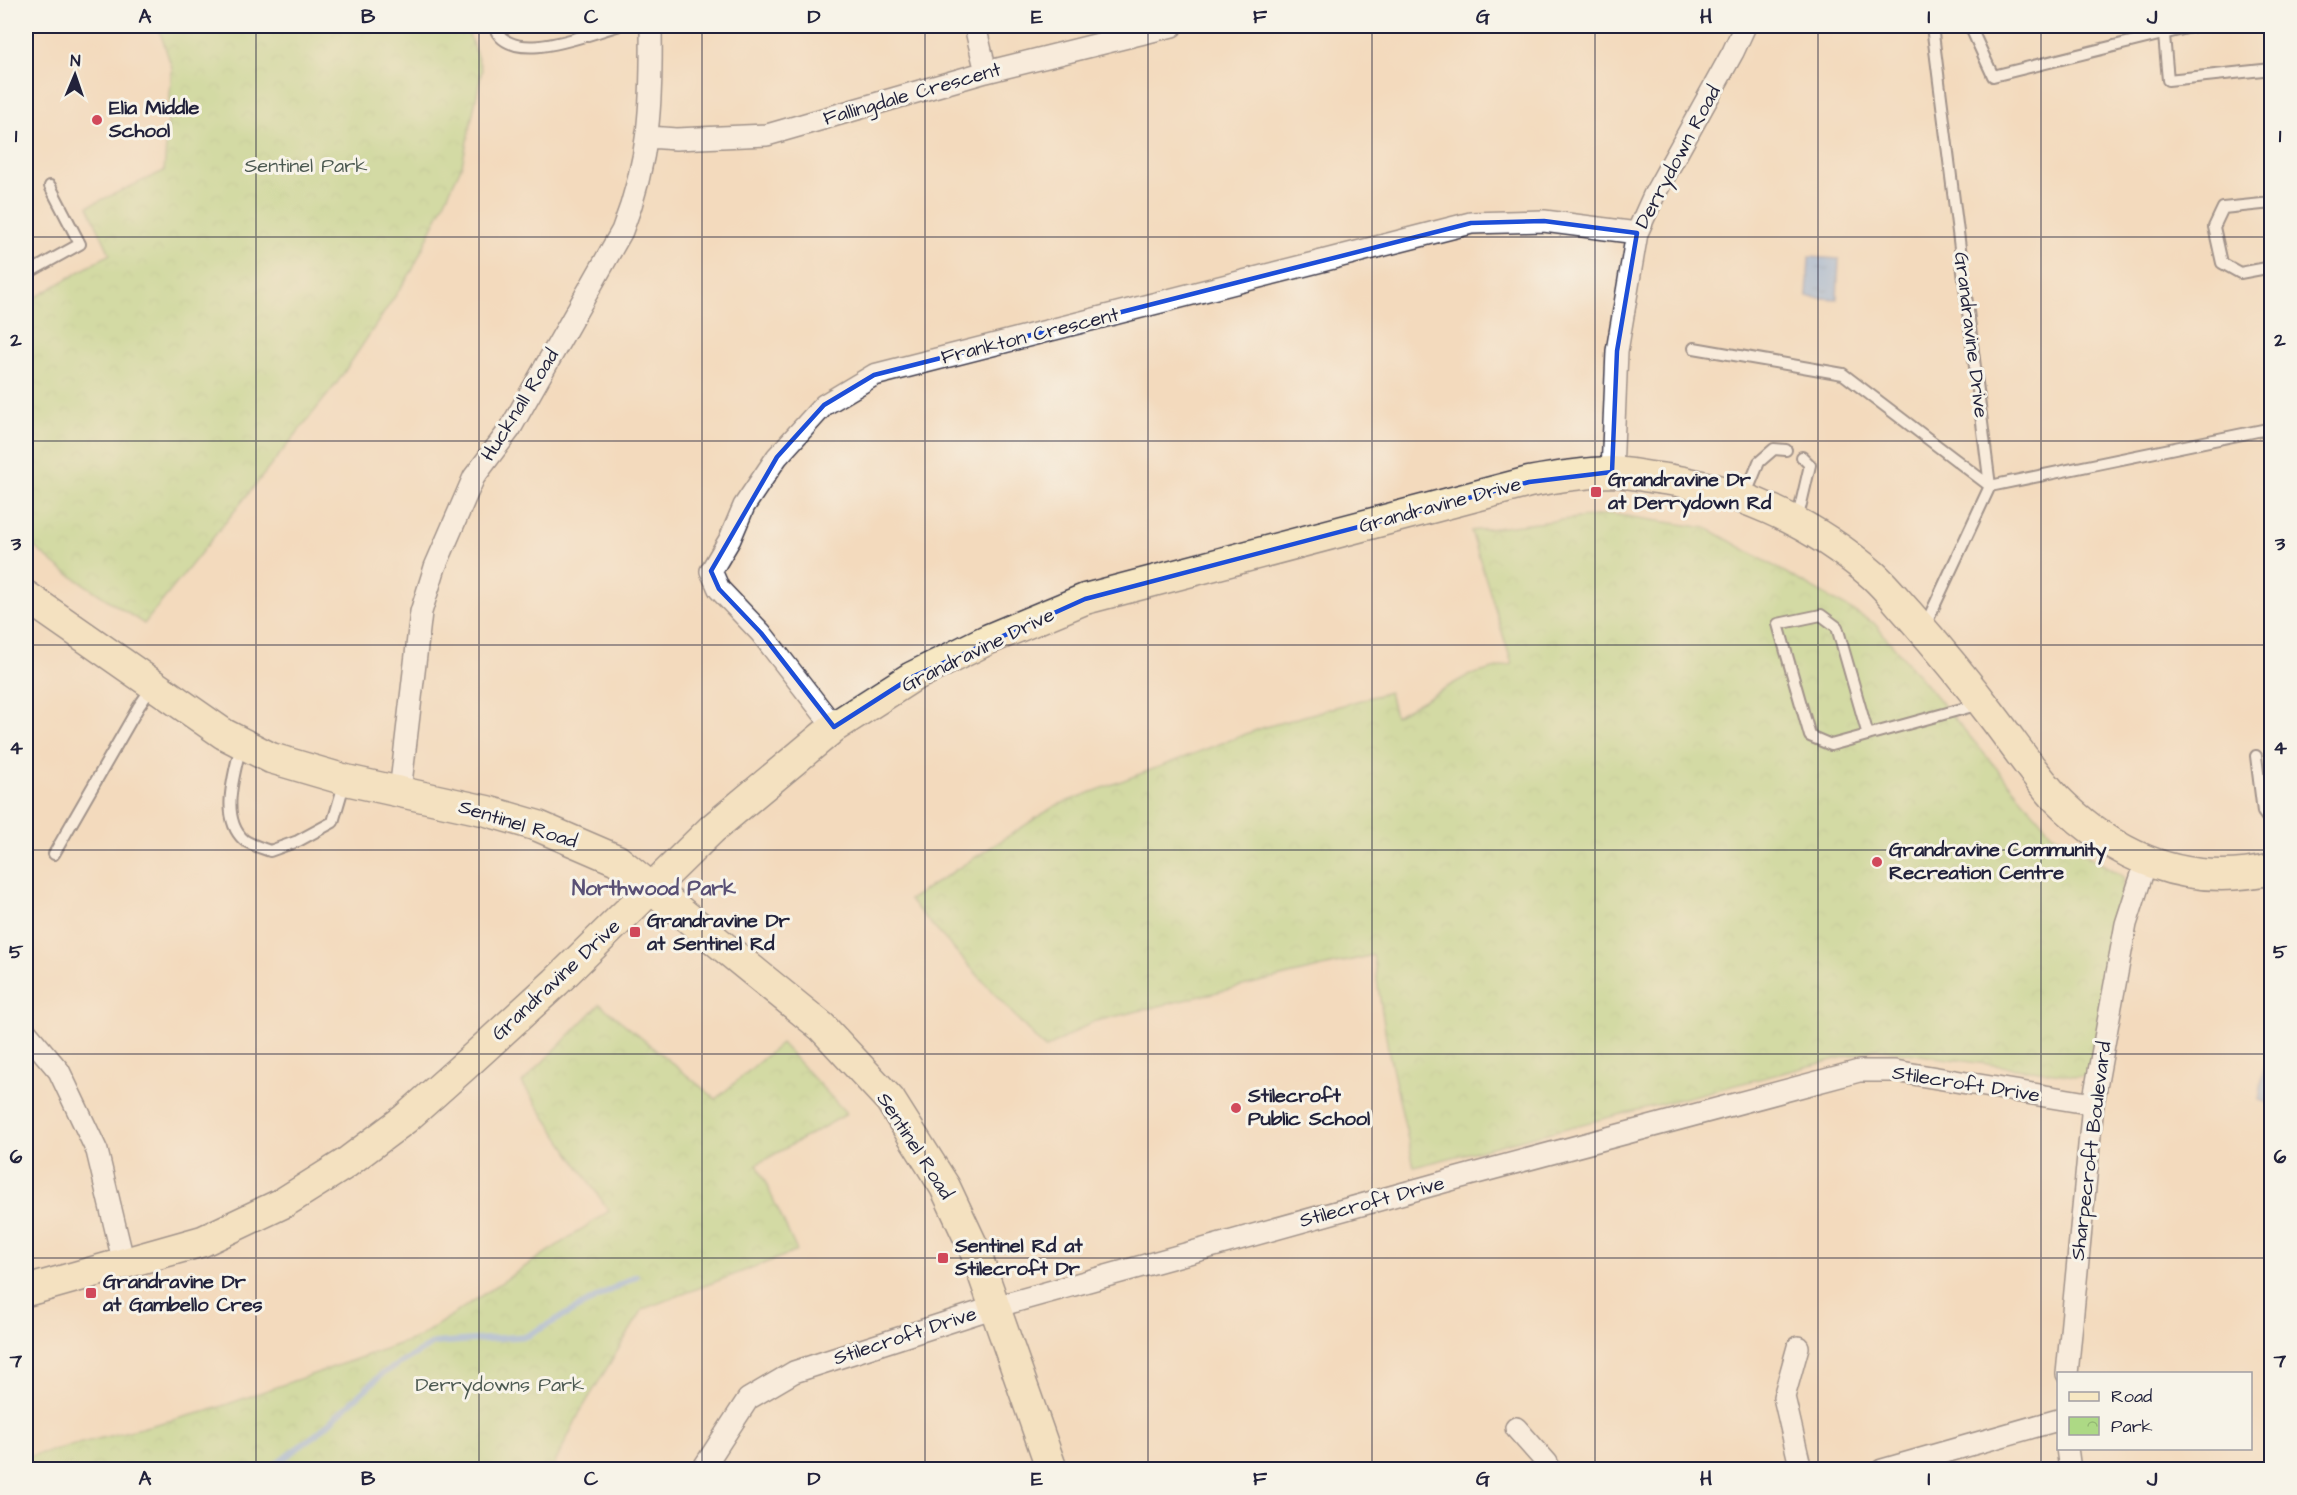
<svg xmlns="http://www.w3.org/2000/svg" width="2297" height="1495" font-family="'Architects Daughter',sans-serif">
	<defs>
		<pattern id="park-crowns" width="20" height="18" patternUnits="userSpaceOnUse" patternTransform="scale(1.5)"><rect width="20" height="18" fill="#add985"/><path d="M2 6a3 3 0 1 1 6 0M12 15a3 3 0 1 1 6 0" fill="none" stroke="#95ba74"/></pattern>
		<pattern id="water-ripples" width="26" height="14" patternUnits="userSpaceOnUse" patternTransform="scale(1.5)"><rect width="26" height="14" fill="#7eade8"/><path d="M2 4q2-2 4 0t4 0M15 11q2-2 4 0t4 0" fill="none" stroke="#678cbd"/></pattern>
	</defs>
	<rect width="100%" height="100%" fill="#f7f3e8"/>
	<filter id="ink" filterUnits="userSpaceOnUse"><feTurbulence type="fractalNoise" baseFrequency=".0167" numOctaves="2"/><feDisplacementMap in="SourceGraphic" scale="12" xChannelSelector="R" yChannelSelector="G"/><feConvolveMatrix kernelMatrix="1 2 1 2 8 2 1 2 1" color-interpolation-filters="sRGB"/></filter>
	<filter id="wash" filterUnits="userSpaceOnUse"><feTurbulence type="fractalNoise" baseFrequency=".008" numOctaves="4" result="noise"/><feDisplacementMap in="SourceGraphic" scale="24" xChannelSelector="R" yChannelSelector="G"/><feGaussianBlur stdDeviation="1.35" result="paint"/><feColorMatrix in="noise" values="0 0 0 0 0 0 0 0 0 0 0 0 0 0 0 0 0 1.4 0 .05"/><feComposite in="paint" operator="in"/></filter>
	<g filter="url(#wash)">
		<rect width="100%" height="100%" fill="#f3dabd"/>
		<!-- park -->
		<path fill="url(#park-crowns)" stroke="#687e60" stroke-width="1.5" d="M 158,26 L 466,26 L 482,70 L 462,165 L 412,271 L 337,383 L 144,624 L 58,567 L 26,540 L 26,303 L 110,254 L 88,206 L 164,171 L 172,68 Z
			M 1611,514 L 1707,528 L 1874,623 L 2053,835 L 2124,877 L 2090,1078 L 1876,1049 L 1414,1167 L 1388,1049 L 1373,955 L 1092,1022 L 1045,1049 L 909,900 L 1055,806 L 1262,728 L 1389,692 L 1395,716 L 1467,676 L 1512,664 L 1471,531 Z
			M 600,1004 L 716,1099 L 781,1043 L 847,1114 L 757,1164 L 797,1251 L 643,1309 L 580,1412 L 552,1469 L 26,1469 L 26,1457 L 208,1411 L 419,1337 L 609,1211 L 522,1083 Z"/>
		<!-- water -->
		<path fill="url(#water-ripples)" stroke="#506892" stroke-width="1.5" d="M 1809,257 L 1839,259 L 1837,299 L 1807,297 Z
			M 2271,1065 L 2272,1065 L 2271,1104 L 2259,1100 L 2264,1066 Z"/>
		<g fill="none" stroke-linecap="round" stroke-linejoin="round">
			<!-- stream -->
			<path stroke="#7eade8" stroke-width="6" d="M 268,1470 L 318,1433 L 382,1374 L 434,1343 L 527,1336 L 636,1276"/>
		</g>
	</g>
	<g filter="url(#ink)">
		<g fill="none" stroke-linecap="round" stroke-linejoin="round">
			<defs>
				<path id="lane" d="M 494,26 C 509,68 587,34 617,26
					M 1970,26 L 1993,76 L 2195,26
					M 2164,35 L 2168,80 L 2272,69
					M 2272,203 L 2223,208 L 2214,227 L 2222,263 L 2240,273 L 2272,267
					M 26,274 L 80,244 L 50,186
					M 1694,348 L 1843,374 L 1990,486 L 2272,428
					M 1745,496 L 1759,462 L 1774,449 L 1786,450
					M 1797,521 L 1810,465 L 1802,457
					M 1924,628 L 1990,486 L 1932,26
					M 1868,735 L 1837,627 L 1821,615 L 1778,624 L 1810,736 L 1831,745 L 1980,704
					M 241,744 C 235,773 219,817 244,840 C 251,845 262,848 270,851 L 298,841 L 333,822 L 345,781
					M 2256,756 L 2263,812 L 2272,824
					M 54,854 L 139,706 L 153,686"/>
				<path id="street" d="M 975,26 L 986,72
					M 649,137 L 676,139 L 767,135 L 986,72 L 1172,26
					M 1612,472 L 1617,351 L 1637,233 L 1654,195 L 1733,52 L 1745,26
					M 834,727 L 761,633 L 719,589 L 711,571 L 730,539 L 744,506 L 777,457 L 824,405 L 874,375 L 1471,223 L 1544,221 L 1637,233
					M 400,792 L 421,612 L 435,567 L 474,477 L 510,429 L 622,231 C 650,159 652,101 651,26
					M 26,1032 L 59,1071 L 97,1151 L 124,1264
					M 1798,1347 L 1784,1397 L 1801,1470
					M 2067,1374 L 2093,1104 L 2126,924 L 2146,862
					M 1516,1428 L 1547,1463 L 1550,1470
					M 2067,1448 L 2070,1470
					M 702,1470 L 748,1399 L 794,1372 L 995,1307 L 1458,1178 L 1859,1071 L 1895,1071 L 2093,1104
					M 1882,1470 L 2058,1420"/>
				<path id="secondary" d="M 26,596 L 224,734 L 271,758 L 346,780 L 487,811 L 538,826 L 617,860 L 822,1027 L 890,1100 L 945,1187 L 975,1251 L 1052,1470
					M 26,1291 L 203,1241 L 283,1203 L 345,1164 L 405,1119 L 471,1060 L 556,982 L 712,829 L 834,727 L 912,677 L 989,639 L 1085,599 L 1529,482 C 1556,477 1582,473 1610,472 C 1623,472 1637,475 1650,477 C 1734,486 1811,521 1874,576 C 1886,587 1897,601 1908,613 C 1938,647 1967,682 1994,718 C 2014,744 2033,773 2055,797 C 2115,858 2187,889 2272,869"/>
			</defs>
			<!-- lane casing -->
			<use href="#lane" stroke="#413e4e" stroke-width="14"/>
			<!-- street casing -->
			<use href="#street" stroke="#413e4e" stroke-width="24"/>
			<!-- secondary casing -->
			<use href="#secondary" stroke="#413e4e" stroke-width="33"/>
			<!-- lane -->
			<use href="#lane" stroke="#fff" stroke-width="10"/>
			<!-- street -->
			<use href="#street" stroke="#fff" stroke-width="21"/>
			<!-- secondary -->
			<use href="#secondary" stroke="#f7e8c3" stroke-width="30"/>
		</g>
	</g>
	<!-- marked area -->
	<path d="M0 0H2297V1495H0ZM 1544,221 L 1637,233 L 1617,351 L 1612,472 L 1529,482 L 1085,599 L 912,677 L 834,727 L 761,633 L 719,589 L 711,571 L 777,457 L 824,405 L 874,375 L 1471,223 Z" fill="#f3dabd" fill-opacity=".55" fill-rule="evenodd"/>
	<path fill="none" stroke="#1d4ed8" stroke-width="4.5" stroke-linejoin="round" d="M 1544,221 L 1637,233 L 1617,351 L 1612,472 L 1529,482 L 1085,599 L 912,677 L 834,727 L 761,633 L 719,589 L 711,571 L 777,457 L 824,405 L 874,375 L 1471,223 Z"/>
	<!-- grid -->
	<path fill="none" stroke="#22223b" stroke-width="1.5" stroke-opacity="0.55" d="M 256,26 L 256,1470M 479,26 L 479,1470M 702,26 L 702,1470M 925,26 L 925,1470M 1148,26 L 1148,1470M 1372,26 L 1372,1470M 1595,26 L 1595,1470M 1818,26 L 1818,1470M 2041,26 L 2041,1470M 26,237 L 2272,237M 26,441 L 2272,441M 26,645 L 2272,645M 26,850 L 2272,850M 26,1054 L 2272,1054M 26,1258 L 2272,1258"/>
	<!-- markers -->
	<g fill="#d1495b" stroke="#f7f3e8" stroke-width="2">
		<circle cx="97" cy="120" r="6"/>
		<rect x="1590" y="486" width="12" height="12" rx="3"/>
		<circle cx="1877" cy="862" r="6"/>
		<rect x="629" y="926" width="12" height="12" rx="3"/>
		<circle cx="1236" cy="1108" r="6"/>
		<rect x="937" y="1252" width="12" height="12" rx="3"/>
		<rect x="85" y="1287" width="12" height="12" rx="3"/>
	</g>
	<g text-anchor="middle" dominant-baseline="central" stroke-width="6" stroke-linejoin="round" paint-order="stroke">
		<!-- street labels -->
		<g font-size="20" fill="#22223b" stroke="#f7f3e8">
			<text transform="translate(912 94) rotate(-16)">Fallingdale Crescent</text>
			<text transform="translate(1678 157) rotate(-62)">Derrydown Road</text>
			<text transform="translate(1971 335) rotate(83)">Grandravine Drive</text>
			<text transform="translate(1030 336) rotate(-14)">Frankton Crescent</text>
			<text transform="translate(520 405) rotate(-58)">Hucknall Road</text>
			<text transform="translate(1440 505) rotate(-15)">Grandravine Drive</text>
			<text transform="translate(978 650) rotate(-26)">Grandravine Drive</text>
			<text transform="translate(518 824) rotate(17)">Sentinel Road</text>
			<text transform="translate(556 980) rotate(-43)">Grandravine Drive</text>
			<text transform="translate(1966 1084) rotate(9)">Stilecroft Drive</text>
			<text transform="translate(915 1146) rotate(57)">Sentinel Road</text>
			<text transform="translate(2091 1151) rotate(-83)">Sharpecroft Boulevard</text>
			<text transform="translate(1372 1202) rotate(-15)">Stilecroft Drive</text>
			<text transform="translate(905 1336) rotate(-18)">Stilecroft Drive</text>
		</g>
		<!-- poi labels -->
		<g font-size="20" font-weight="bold" fill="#22223b" stroke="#f7f3e8" text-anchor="start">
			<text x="109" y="108">Elia Middle<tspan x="109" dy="23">School</tspan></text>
			<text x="1608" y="480">Grandravine Dr<tspan x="1608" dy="23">at Derrydown Rd</tspan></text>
			<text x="1889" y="850">Grandravine Community<tspan x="1889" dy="23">Recreation Centre</tspan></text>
			<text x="647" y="921">Grandravine Dr<tspan x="647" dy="23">at Sentinel Rd</tspan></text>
			<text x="1248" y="1096">Stilecroft<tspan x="1248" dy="23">Public School</tspan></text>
			<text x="955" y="1246">Sentinel Rd at<tspan x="955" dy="23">Stilecroft Dr</tspan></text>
			<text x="103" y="1282">Grandravine Dr<tspan x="103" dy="23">at Gambello Cres</tspan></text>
		</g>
		<!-- park labels -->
		<g font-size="20" fill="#4c5951" stroke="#f7f3e8">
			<text x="306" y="166">Sentinel Park</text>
			<text x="500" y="1385">Derrydowns Park</text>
		</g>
		<!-- neighbourhood labels -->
		<g font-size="21" font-weight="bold" fill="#595075" stroke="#f7f3e8">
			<text x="654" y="888">Northwood Park</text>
		</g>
	</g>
	<!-- margin -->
	<rect width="2297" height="1495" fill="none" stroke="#f7f3e8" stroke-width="66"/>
	<!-- legend -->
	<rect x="2057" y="1372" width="195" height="78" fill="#f7f3e8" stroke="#a29fa3" stroke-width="1.5"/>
	<rect x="2069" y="1392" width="30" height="9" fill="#f7e8c3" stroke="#a29fa3" stroke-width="1.5"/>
	<text x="2111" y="1402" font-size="18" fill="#22223b">Road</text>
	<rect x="2069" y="1417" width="30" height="18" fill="url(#park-crowns)" stroke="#a29fa3" stroke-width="1.5"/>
	<text x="2111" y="1432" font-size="18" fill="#22223b">Park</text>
	<!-- north arrow -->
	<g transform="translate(75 75) rotate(2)" stroke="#f7f3e8" stroke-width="4.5" paint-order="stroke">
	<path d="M0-4.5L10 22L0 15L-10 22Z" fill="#22223b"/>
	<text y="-9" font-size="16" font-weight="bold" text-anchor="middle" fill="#22223b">N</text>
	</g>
	<rect x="33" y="33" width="2231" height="1429" fill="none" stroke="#22223b" stroke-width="2"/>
	<g font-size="20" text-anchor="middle" font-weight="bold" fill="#22223b">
		<text x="145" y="23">A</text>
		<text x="368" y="23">B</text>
		<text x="591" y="23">C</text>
		<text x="814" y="23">D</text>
		<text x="1037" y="23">E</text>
		<text x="1260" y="23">F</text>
		<text x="1483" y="23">G</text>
		<text x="1706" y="23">H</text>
		<text x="1929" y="23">I</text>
		<text x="2152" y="23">J</text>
		<text x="16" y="142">1</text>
		<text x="2280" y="142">1</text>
		<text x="16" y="346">2</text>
		<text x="2280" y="346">2</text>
		<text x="16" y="550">3</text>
		<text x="2280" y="550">3</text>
		<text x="16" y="754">4</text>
		<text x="2280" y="754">4</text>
		<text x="16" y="958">5</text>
		<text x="2280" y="958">5</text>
		<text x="16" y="1163">6</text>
		<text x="2280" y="1163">6</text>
		<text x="16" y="1367">7</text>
		<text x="2280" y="1367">7</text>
		<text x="145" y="1485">A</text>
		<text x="368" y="1485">B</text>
		<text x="591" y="1485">C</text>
		<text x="814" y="1485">D</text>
		<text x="1037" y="1485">E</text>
		<text x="1260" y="1485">F</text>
		<text x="1483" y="1485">G</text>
		<text x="1706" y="1485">H</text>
		<text x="1929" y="1485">I</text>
		<text x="2152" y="1485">J</text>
	</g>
</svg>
